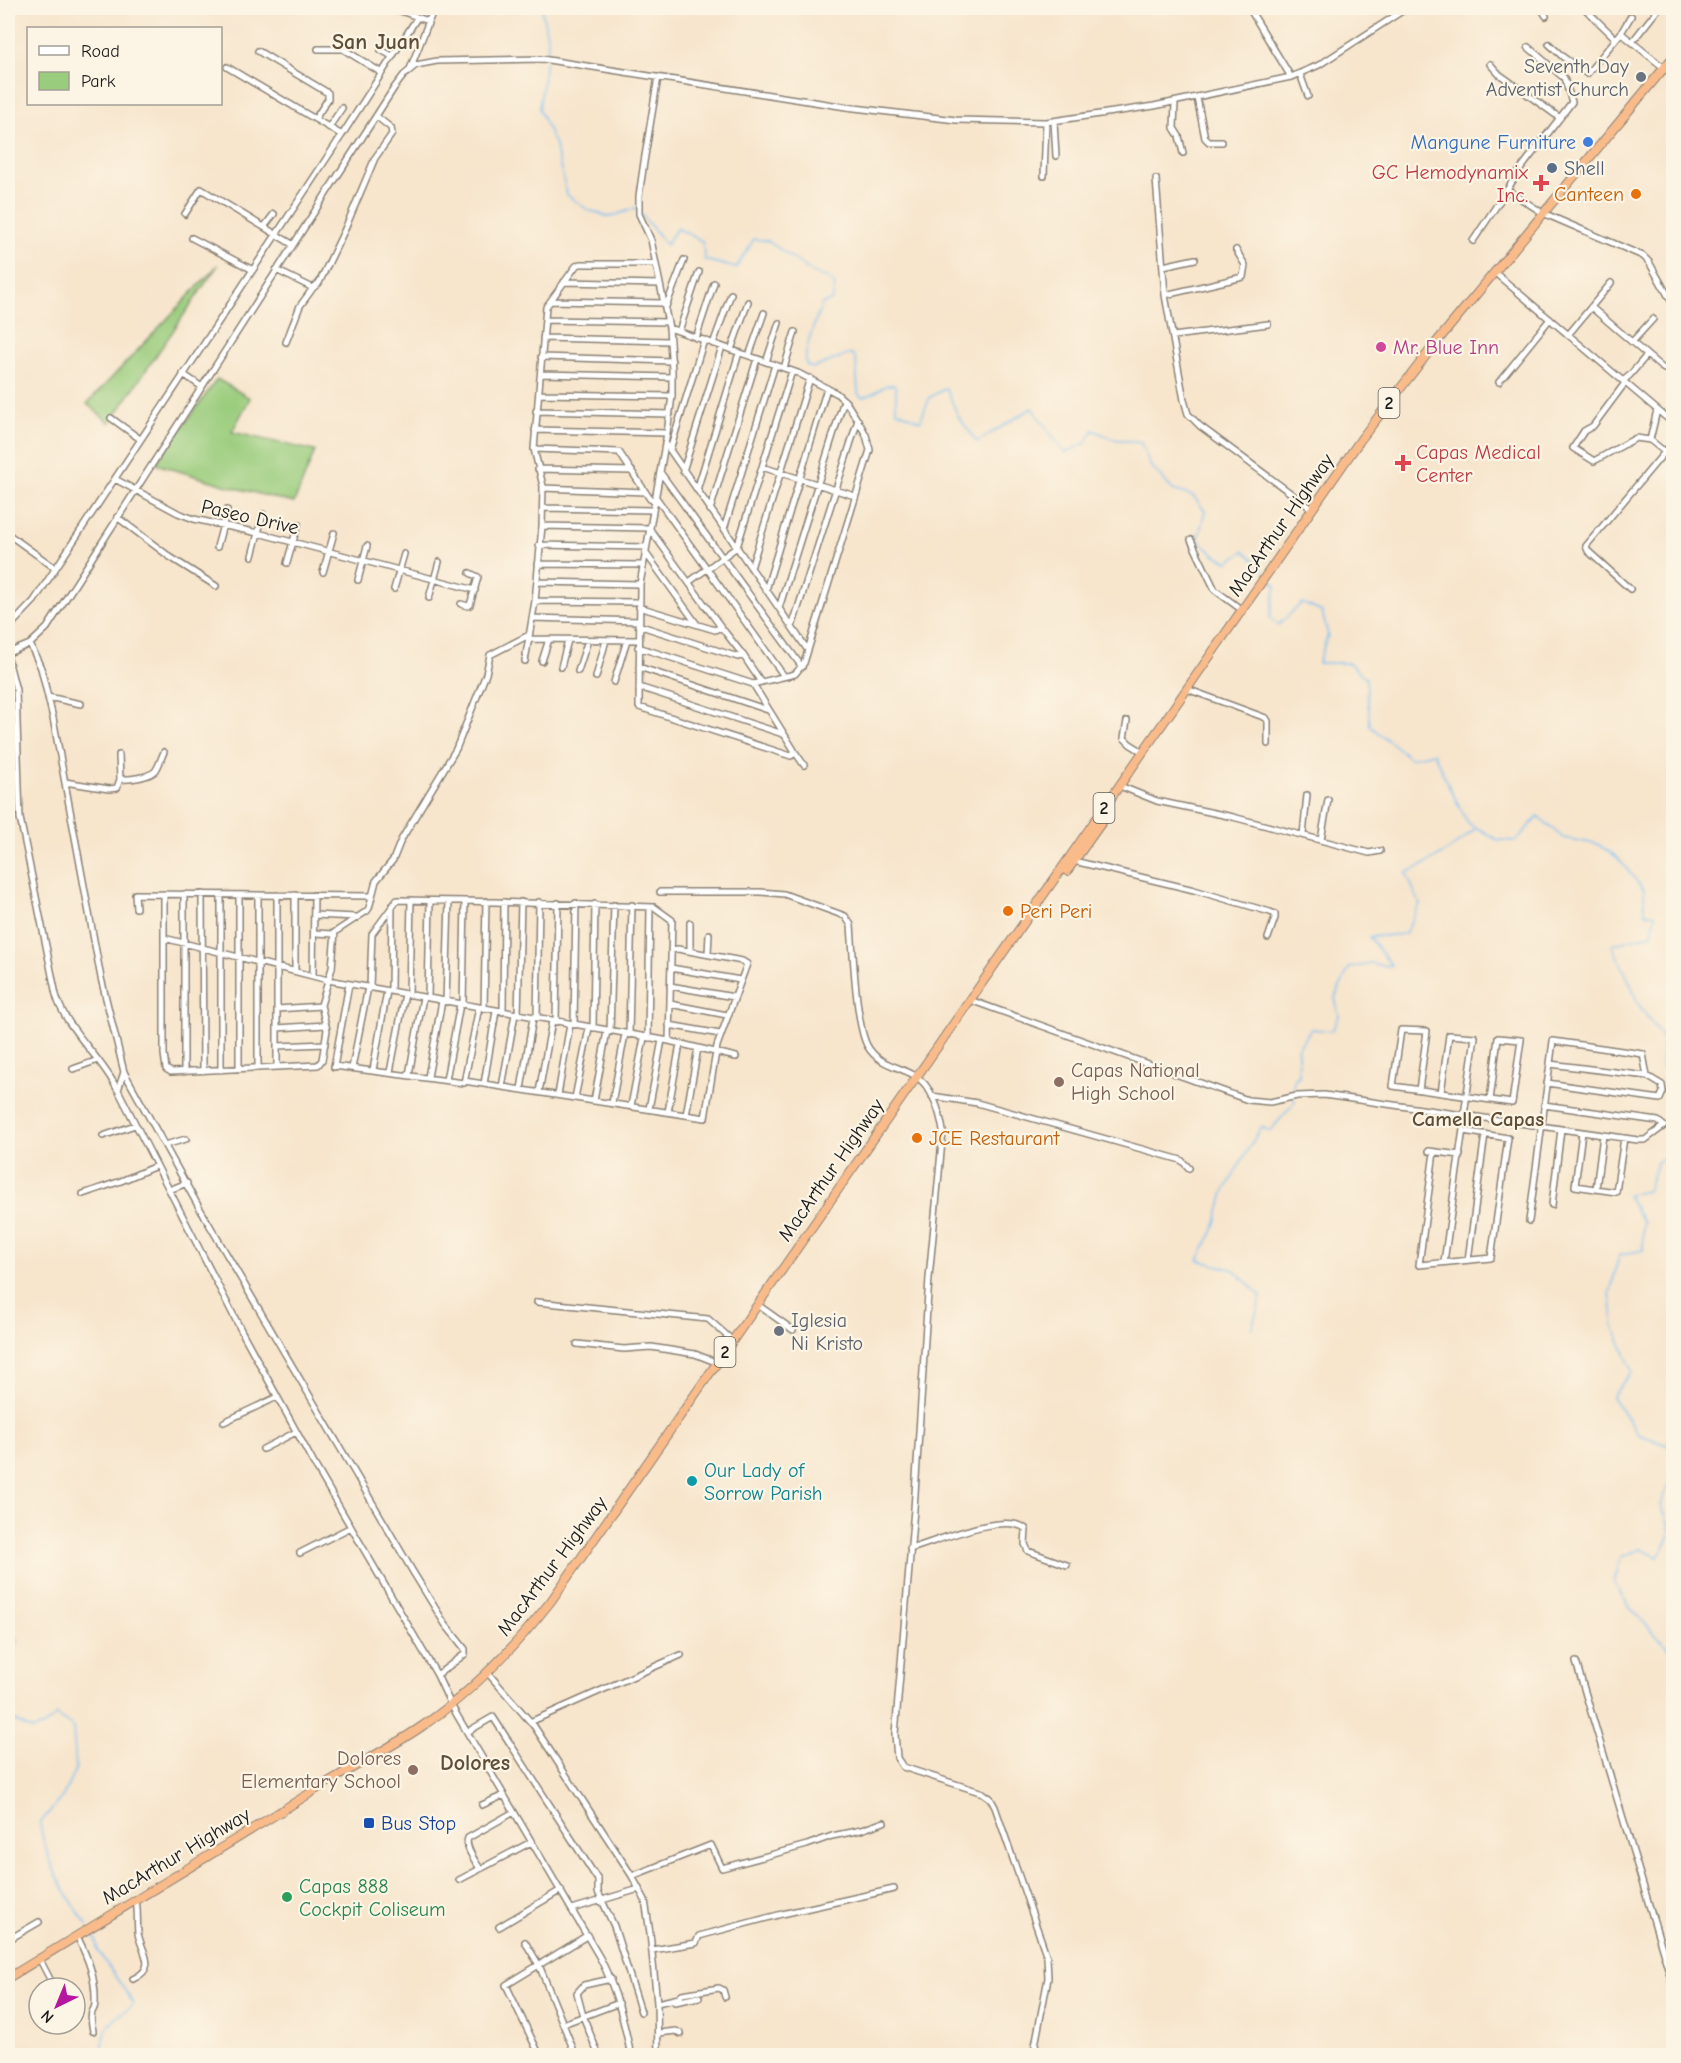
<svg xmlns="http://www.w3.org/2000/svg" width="1681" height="2063" font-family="'Comic Neue',sans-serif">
	<rect width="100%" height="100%" fill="#fcf5e5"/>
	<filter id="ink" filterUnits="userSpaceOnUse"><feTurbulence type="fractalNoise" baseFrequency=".0167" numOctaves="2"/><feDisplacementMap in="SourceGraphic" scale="12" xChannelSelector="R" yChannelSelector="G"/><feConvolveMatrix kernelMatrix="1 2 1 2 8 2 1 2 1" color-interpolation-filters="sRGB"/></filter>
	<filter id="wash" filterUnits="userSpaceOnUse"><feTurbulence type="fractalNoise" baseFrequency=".008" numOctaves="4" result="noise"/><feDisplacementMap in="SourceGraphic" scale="24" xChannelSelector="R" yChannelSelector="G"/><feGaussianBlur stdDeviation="1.35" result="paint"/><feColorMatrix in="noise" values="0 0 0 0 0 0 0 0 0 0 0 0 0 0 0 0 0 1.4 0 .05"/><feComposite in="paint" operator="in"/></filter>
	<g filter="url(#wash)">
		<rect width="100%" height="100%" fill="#f7e5cc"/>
		<!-- green -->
		<path fill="#99cc7c" stroke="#5a744c" stroke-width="1.5" d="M 218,265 L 110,423 L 87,404 Z
			M 217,379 L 250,398 L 232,432 L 315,451 L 294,503 L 228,486 L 156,464 Z"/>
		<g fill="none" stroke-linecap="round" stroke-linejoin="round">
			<!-- stream -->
			<path stroke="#7bbff1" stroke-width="1.5" d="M 545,8 L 542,11 L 548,41 L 547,56
				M 546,61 L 539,109 L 555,145 L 567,195 L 588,210 L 610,217 L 636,208 L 637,210
				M 642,215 L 666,245 L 677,228 L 702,241 L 705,260 L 736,268 L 754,239 L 768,241 L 815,274 L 828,278 L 835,285 L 832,300 L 822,304 C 817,318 801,353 807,366 L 813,368 L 850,354 L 854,356 L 856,360 L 858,393 L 861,397 C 874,398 881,383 894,385 L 896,388 L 896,410 L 920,421 L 930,397 L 946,388 L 958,416 L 977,442 L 1032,408 L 1065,453 L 1086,443 L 1093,430 L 1113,439 L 1141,443 L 1150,465 L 1173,490 L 1193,496 L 1205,511 L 1198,539 L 1214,554 L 1228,562 L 1244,551 L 1257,562 L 1264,571
				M 1269,577 L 1276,586 L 1270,618 L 1278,625 L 1302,603 L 1322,612 L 1328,635 L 1318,663 L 1349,663 L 1366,678 L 1370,726 L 1410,758 L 1434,753 L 1447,783 L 1468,823 L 1498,840 L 1516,841 L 1538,816 L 1563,838 L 1597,844 L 1617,857 L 1644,890 L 1645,913 L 1655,915 L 1652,934 L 1612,945 L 1632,987 L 1637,1002 L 1663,1039 L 1662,1068 L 1674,1072
				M 1293,1094 L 1294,1079 L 1299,1076 L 1298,1048 L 1311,1029 L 1332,1031 L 1339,1016 L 1335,998 L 1349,968 L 1370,964 L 1392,966 L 1369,937 L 1405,934 L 1420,904 L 1406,873 C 1433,862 1455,847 1476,828
				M 1674,1154 L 1657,1162 L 1647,1191 L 1627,1195 L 1643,1222 L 1643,1250 L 1619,1255 L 1610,1293 L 1614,1327 L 1632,1371 L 1612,1397 L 1638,1434 L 1670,1446 L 1672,1475 L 1661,1505 C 1672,1529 1674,1535 1658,1557 L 1641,1549 L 1621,1557 L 1614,1583 L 1630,1608 L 1674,1654
				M 1252,1328 L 1261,1296 L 1234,1270 L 1198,1260 L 1214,1230 L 1224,1192 L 1261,1127 L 1270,1131 L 1295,1102 L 1294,1098
				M 8,1628 L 17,1640 L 9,1665 L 13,1686 L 8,1695
				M 8,1717 L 32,1730 L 44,1726 L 57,1715 L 73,1728 L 76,1768 L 63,1796 L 40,1823 C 45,1861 66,1894 87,1925
				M 91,1932 L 95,1938 L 98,1951 L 134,2004 C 114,2020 99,2027 103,2056"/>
		</g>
	</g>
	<g filter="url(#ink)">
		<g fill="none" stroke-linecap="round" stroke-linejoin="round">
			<defs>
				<path id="minor" d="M 393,8 L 428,21
					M 1249,8 L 1291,77
					M 1541,8 L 1546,16
					M 1584,8 L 1616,39 L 1621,33 L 1674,76
					M 1621,33 L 1631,16
					M 1632,42 L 1659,8
					M 1549,44 L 1563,57 L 1587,74 L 1616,39
					M 318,49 L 343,49 L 382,73
					M 381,50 L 392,56
					M 258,51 L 328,93 L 328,99 L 315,119
					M 1490,64 L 1499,74 L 1560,118
					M 227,67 L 342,135
					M 410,69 L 434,8
					M 1300,74 L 1308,96
					M 658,77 L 644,162 L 639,196 L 639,214 L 651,240 L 669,328 L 672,370 L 672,396 L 667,433 L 640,584 L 639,707 L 791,756 L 794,754 L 794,750 L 753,684 L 795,674 L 804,663 L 870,450 L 866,435 L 860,424 L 846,402 L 836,393 L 798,373 L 669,328
					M 1197,98 L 1205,138 L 1209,142 L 1222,142
					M 1175,102 L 1174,128 L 1179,136 L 1183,153
					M 1054,121 L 1056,156
					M 329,127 L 342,108
					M 1044,176 L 1046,122
					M 1156,179 L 1165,295 L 1184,400 L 1188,414 L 1200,426 L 1312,509
					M 1507,190 L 1519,171 L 1572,102 L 1564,78 L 1528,47
					M 185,214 L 201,189 L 292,244
					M 264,227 L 274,214
					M 192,238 L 253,270
					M 1473,241 L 1507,190 L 1543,213 L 1643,256 L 1649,262 L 1674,306
					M 1163,266 L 1195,259
					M 276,270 L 313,288 L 319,283 L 345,229 L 375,158 L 392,134 L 391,128 L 376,116
					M 1494,272 L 1674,424
					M 564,282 L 660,284
					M 1165,295 L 1243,277 L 1245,265 L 1236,250
					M 551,301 L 664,303
					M 1591,307 L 1661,367 L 1664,369 L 1674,367
					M 665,309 L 684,260
					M 545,320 L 668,322
					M 679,331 L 699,272
					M 1568,335 L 1611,283
					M 1173,336 L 1268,324
					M 543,338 L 670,341
					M 696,338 L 714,283
					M 286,342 L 300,306 L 313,288
					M 1632,342 L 1653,319
					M 713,344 L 731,294
					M 731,350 L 748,302
					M 749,356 L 764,313
					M 541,357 L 672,361
					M 766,362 L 779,323
					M 784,368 L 795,332
					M 183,374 L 202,387
					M 541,374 L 672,377
					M 1623,381 L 1630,375 L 1647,355
					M 1499,382 L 1550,319
					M 1625,383 L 1593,426 L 1584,431 L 1573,448 L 1594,461 L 1636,438 L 1650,440 L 1665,452
					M 539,394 L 672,396
					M 536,411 L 670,414
					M 111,418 L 140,439
					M 535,430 L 667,433
					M 1650,440 L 1657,410
					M 665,443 L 807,649
					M 534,449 L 619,452 L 650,499 L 654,500
					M 670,450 L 704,340
					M 762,467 L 855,496
					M 538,469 L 632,471
					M 683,471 L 722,347
					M 660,472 L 802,667
					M 115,479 L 178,513 L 194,519 L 258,533 L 475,590
					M 543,488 L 645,492
					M 697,490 L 739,353
					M 655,496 L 784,676
					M 543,508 L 652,510
					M 710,510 L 757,359
					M 117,517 L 170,557 L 216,586
					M 542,526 L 649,528 L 721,627 L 715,630 L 639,607
					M 724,529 L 775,365
					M 8,534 L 55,568
					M 1191,540 L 1215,590 L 1242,610
					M 539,545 L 646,547
					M 217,547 L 227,510
					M 645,552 L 696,623
					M 252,556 L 263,514
					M 287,563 L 298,524
					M 538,564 L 642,565
					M 751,568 L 810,378
					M 323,572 L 334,533
					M 358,580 L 367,546
					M 537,582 L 640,584
					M 689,582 L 737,547 L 792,371
					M 394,589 L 404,554
					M 1630,589 L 1588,551 L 1586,546 L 1674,441
					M 766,590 L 827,388
					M 429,598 L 439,562
					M 535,601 L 639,602
					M 461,604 L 468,606 L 470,605 L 478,577 L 470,573
					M 779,608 L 844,400
					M 532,618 L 639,621
					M 638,625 L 738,657 L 743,655 L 721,627
					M 792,627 L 858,420
					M 8,634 L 14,622 L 34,601 L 342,135 L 417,18
					M 528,639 L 638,640
					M 30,644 L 41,668 L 53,718 L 101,978 L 124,1072 L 118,1090 L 242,1332 L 313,1462 L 437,1675 L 451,1705 L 600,1958 C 616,1989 624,2021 631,2056
					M 638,647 L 753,684
					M 8,653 L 30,644 L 47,628 L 394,88 L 404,75 L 416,65 L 437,61 L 542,59 L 846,107 L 956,120 L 1046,122 L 1154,106 L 1291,77 L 1319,65 L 1407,8
					M 743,655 L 761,682
					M 8,659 L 16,690 L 20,818 L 56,995 C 66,1030 101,1056 117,1089
					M 525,661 L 535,601 L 542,526 L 543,486 L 534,449 L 546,307 L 576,266 L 580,264 L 656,264
					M 542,661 L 549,639
					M 561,667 L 568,640
					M 639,667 L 768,710
					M 578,671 L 588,640
					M 596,677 L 606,640
					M 614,682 L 627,640
					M 639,687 L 783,734
					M 1187,689 L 1266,718 L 1268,721 L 1268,744
					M 48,697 L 81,704
					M 1127,721 L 1124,738 L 1130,744 L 1143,752
					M 795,752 L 804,765
					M 120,779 C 129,780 151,777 156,770 C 160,764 161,758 164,752
					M 65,782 L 109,789 L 117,788 L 120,779 L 119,755
					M 1120,786 L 1157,801 L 1233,817 L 1369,853 L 1380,851
					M 1303,835 L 1307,795
					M 1321,840 L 1328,800
					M 1074,861 L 1194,890 L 1270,912 L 1275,914 L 1275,918 L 1268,938
					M 660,892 L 761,892 L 784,894 L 845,916 L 851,925 C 853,951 856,1028 868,1047 C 878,1064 897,1066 914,1075 C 932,1085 940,1112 943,1131 L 929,1278 L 914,1509 L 895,1734 L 897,1758 L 903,1767 L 983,1793 L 990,1798 L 995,1807 L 1047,1957 L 1048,1978 L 1033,2056
					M 164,894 L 164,1054 L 166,1069 L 171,1072 L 318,1065 L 322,1060 L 327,1030 L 321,1005 L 332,968 L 335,932 L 367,911 L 369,908 L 376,881 L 393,860 L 401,840 L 456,749 L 486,674 L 490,655 L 529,635
					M 184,894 L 184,1072
					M 202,894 L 203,1071
					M 221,895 L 221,1070
					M 239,895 L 239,1069
					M 258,895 L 258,1068
					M 277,895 L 277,1067
					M 295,895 L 295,971
					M 136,908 L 135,894 L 372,896
					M 314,915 L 356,917
					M 314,933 L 335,934
					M 164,938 L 328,980 L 669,1041 L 736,1057
					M 690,951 L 690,923
					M 708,954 L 709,934
					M 671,968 L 740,980
					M 313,976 L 314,895
					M 670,986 L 734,997
					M 370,987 L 372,934 L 397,900 L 465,901
					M 391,991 L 392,906
					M 409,995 L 411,900
					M 428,998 L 430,901
					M 970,1000 L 1248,1100 L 1270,1102 L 1297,1096 L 1324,1095 L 1638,1140 L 1645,1140 L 1664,1126 L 1658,1121 L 1544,1105
					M 446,1002 L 449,901
					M 670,1004 L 727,1015
					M 463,1005 L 465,901 L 654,907 L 672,920 L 669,1041
					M 277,1009 L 321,1006
					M 484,1009 L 486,901
					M 503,1012 L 504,902
					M 518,1015 L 521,902
					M 537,1018 L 539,902
					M 556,1022 L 558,903
					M 574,1025 L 576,903
					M 669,1025 L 720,1034
					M 277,1028 L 326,1025
					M 593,1028 L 595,904
					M 610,1032 L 614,905
					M 629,1035 L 632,905
					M 648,1038 L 650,907
					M 277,1046 L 325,1044
					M 334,1066 L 464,1083 L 479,1007
					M 334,1067 L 349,984
					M 352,1068 L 368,987
					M 73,1069 L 98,1060
					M 373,1070 L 387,991
					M 124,1072 L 196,1202 L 413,1572 L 445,1624 L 465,1649 L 465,1654 L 437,1675
					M 390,1072 L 405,994
					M 409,1075 L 423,997
					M 428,1077 L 442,1001
					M 446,1080 L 460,1004
					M 464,1081 L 705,1118 L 717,1046 L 747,964 L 742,961 L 678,949 L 671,950
					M 1547,1083 L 1660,1099 L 1663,1092 L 1662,1085 L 1647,1076 L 1550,1064
					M 484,1084 L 496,1011
					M 502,1087 L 515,1014
					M 521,1089 L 533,1018
					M 1419,1090 L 1427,1031 L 1401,1030 L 1393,1086 C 1433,1092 1472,1097 1512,1103 L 1521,1040 L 1498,1038 L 1490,1100
					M 539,1092 L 552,1021
					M 1441,1093 L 1449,1035 L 1475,1037 L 1464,1115
					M 558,1095 L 570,1024
					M 932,1096 L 977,1103 L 1181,1160 L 1189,1168
					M 575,1098 L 589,1028
					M 594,1101 L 607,1031
					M 612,1103 L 625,1034
					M 631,1106 L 644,1038
					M 649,1109 L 662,1040
					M 668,1112 L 680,1044
					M 686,1115 L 698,1048
					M 1582,1132 L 1575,1186 L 1616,1192 L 1624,1138
					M 103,1136 L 135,1125
					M 165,1145 L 186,1139
					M 1429,1151 L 1460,1155
					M 1434,1152 L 1419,1265 L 1491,1258 L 1508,1138 L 1463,1131
					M 1596,1189 L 1603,1135
					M 169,1190 L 187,1183
					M 83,1194 L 121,1181 L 156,1166
					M 1552,1205 L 1561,1129
					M 1529,1221 L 1553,1041 L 1643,1054 L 1647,1076
					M 1468,1260 L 1485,1134
					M 1444,1262 L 1465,1115
					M 537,1302 L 708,1319 L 733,1341
					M 758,1305 L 793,1330
					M 577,1344 L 624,1349 L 651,1347 L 695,1354 L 718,1363
					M 224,1422 L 277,1397
					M 263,1449 L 296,1432
					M 910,1549 C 936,1542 1004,1511 1026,1529 L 1025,1544 L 1028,1551 L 1067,1565
					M 300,1553 L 351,1527
					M 1576,1662 L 1674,1988
					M 487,1672 L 534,1726 L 632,1876 L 645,1900 L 650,1933 L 657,2003 L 658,2056
					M 530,1722 L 681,1655
					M 467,1732 L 493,1717 L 598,1880 L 598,1892 L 614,1926 L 641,2012
					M 482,1805 L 504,1795
					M 514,1812 L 468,1838 C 464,1847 475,1860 480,1869 L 484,1867 L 531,1842
					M 632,1876 L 711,1845 L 722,1868 L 807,1845 L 832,1836 L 861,1830 L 884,1822
					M 459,1880 L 480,1869
					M 572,1909 L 639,1889
					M 499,1927 L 561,1890
					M 77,1936 C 88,1958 96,1978 95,2003 C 95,2008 94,2008 92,2012 C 90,2018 92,2025 93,2031
					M 8,1940 L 39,1922
					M 525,1942 L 539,1965 L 576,2056
					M 652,1950 L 696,1943 L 699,1936 L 782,1914 L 894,1889
					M 39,1958 L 51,1981 L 60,1988
					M 133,1979 C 159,1967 141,1952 138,1933 C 137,1922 138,1911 136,1899
					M 675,2002 L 699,1997
					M 657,2003 L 679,1998 L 682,1994 L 719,1988 L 723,1990 L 725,1997
					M 563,2024 L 619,2003
					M 659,2033 L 676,2031 L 681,2034
					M 597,2051 L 583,2016 L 577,1993 L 584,1985 L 611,1979
					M 540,2056 L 506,1985 L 588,1935
					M 685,2056 L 695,2054"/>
				<path id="highway" d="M 1067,871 L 1104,819 L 1107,808
					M 945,1036 L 1361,439 L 1435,344 L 1674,56
					M 8,1978 C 107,1917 208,1857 307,1795 C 344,1771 384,1752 421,1727 C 471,1693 514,1648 551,1601 L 943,1039"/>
			</defs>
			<!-- minor casing -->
			<use href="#minor" stroke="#8a8074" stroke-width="8"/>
			<!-- highway casing -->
			<use href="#highway" stroke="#8a8074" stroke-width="10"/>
			<!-- minor -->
			<use href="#minor" stroke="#fff" stroke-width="5"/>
			<!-- highway -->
			<use href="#highway" stroke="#fabb8b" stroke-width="8"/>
		</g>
	</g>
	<!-- markers -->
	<g fill="#6b7280" stroke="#fcf5e5" stroke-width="2">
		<circle cx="1641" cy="77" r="6"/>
		<circle cx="779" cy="1331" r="6"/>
	</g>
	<circle fill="#3f7fe0" stroke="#fcf5e5" stroke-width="2" cx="1588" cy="142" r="6"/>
	<circle fill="#5c6f8a" stroke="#fcf5e5" stroke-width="2" cx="1552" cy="168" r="6"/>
	<g fill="#e0444e" stroke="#fcf5e5" stroke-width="2">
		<path d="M1538 174h6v6h6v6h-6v6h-6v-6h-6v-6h6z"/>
		<path d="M1400 454h6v6h6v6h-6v6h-6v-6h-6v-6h6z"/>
	</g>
	<g fill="#e8710a" stroke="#fcf5e5" stroke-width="2">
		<circle cx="1636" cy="194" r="6"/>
		<circle cx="1008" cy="911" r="6"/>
		<circle cx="917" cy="1138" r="6"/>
	</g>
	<circle fill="#d1479c" stroke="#fcf5e5" stroke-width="2" cx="1381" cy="347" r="6"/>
	<g fill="#8d6e63" stroke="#fcf5e5" stroke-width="2">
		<circle cx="1059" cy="1082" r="6"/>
		<circle cx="413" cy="1770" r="6"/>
	</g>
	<circle fill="#0f9aa8" stroke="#fcf5e5" stroke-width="2" cx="692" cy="1481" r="6"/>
	<rect fill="#1a4fb4" stroke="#fcf5e5" stroke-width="2" x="363" y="1817" width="12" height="12" rx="3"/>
	<circle fill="#2e9e5b" stroke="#fcf5e5" stroke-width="2" cx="287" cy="1897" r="6"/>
	<g text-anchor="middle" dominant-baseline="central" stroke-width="4.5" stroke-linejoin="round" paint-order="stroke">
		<!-- shield labels -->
		<g fill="#fcf5e5" stroke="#5f5d58" stroke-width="1.5">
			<rect x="1378.5" y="388" width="21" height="30" rx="4.5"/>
			<rect x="1093.5" y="793" width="21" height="30" rx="4.5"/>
			<rect x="714.5" y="1337" width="21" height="30" rx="4.5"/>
		</g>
		<g font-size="18" font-weight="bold" fill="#1c1c1c">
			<text x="1389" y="403">2</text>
			<text x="1104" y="808">2</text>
			<text x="725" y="1352">2</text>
		</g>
		<!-- worship labels -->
		<g font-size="20" fill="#5b616d" stroke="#fcf5e5" text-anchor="end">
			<text x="1629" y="66">Seventh Day<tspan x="1629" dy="23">Adventist Church</tspan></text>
			<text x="791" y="1320" text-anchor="start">Iglesia<tspan x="791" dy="23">Ni Kristo</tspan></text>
		</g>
		<!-- shop labels -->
		<g font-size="20" fill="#366cbe" stroke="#fcf5e5" text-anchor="end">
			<text x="1576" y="142">Mangune Furniture</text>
		</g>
		<!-- service labels -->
		<g font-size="20" fill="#4e5e75" stroke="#fcf5e5" text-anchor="start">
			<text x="1564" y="168">Shell</text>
		</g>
		<!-- health labels -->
		<g font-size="20" fill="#be3a42" stroke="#fcf5e5" text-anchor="end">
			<text x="1528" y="172">GC Hemodynamix<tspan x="1528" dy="23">Inc.</tspan></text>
			<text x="1416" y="452" text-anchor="start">Capas Medical<tspan x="1416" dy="23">Center</tspan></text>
		</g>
		<!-- food labels -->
		<g font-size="20" fill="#c56008" stroke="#fcf5e5" text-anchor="start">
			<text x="1624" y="194" text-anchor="end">Canteen</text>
			<text x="1020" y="911">Peri Peri</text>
			<text x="929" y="1138">JCE Restaurant</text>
		</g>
		<!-- hotel labels -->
		<g font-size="20" fill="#b23c85" stroke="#fcf5e5" text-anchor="start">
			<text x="1393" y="347">Mr. Blue Inn</text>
		</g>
		<!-- street labels -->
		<g font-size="20" fill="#1c1c1c" stroke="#fcf5e5">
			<text transform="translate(250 517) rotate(13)">Paseo Drive</text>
			<text transform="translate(1281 525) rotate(-55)">MacArthur Highway</text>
			<text transform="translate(831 1170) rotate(-55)">MacArthur Highway</text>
			<text transform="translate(552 1566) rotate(-53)">MacArthur Highway</text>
			<text transform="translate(176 1856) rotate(-31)">MacArthur Highway</text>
		</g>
		<!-- education labels -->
		<g font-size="20" fill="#785e54" stroke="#fcf5e5" text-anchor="start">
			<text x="1071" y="1070">Capas National<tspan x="1071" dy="23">High School</tspan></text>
			<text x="401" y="1758" text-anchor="end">Dolores<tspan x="401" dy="23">Elementary School</tspan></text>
		</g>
		<!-- culture labels -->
		<g font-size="20" fill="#0d838f" stroke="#fcf5e5" text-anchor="start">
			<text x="704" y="1470">Our Lady of<tspan x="704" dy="23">Sorrow Parish</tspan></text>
		</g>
		<!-- transit labels -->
		<g font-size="20" fill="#164399" stroke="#fcf5e5" text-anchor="start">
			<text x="381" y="1823">Bus Stop</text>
		</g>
		<!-- leisure labels -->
		<g font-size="20" fill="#27864d" stroke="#fcf5e5" text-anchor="start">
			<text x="299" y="1886">Capas 888<tspan x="299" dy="23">Cockpit Coliseum</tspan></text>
		</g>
		<!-- neighbourhood labels -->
		<g font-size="21" font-weight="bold" fill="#5e4e38" stroke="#fcf5e5">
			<text x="1478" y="1119">Camella Capas</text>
		</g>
		<!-- quarter labels -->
		<g font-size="22" font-weight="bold" fill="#5e4e38" stroke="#fcf5e5">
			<text x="376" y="42">San Juan</text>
			<text x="475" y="1763">Dolores</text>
		</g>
	</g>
	<!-- margin -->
	<rect width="1681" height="2063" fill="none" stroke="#fcf5e5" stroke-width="30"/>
	<!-- legend -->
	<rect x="27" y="27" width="195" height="78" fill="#fcf5e5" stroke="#a29e95" stroke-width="1.5"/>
	<rect x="39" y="46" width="30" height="9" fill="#ffffff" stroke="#a29e95" stroke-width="1.5"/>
	<text x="81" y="57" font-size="18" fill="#1c1c1c">Road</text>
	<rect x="39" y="72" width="30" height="18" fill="#99cc7c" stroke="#a29e95" stroke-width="1.5"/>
	<text x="81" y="87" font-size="18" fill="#1c1c1c">Park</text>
	<!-- north arrow -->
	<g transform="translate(57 2006) rotate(223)"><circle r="28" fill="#fcf5e5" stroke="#a29e95" stroke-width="1.5"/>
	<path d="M0-4.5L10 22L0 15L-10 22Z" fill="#b5179e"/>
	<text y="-9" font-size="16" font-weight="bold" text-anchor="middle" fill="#1c1c1c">N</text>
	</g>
</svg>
